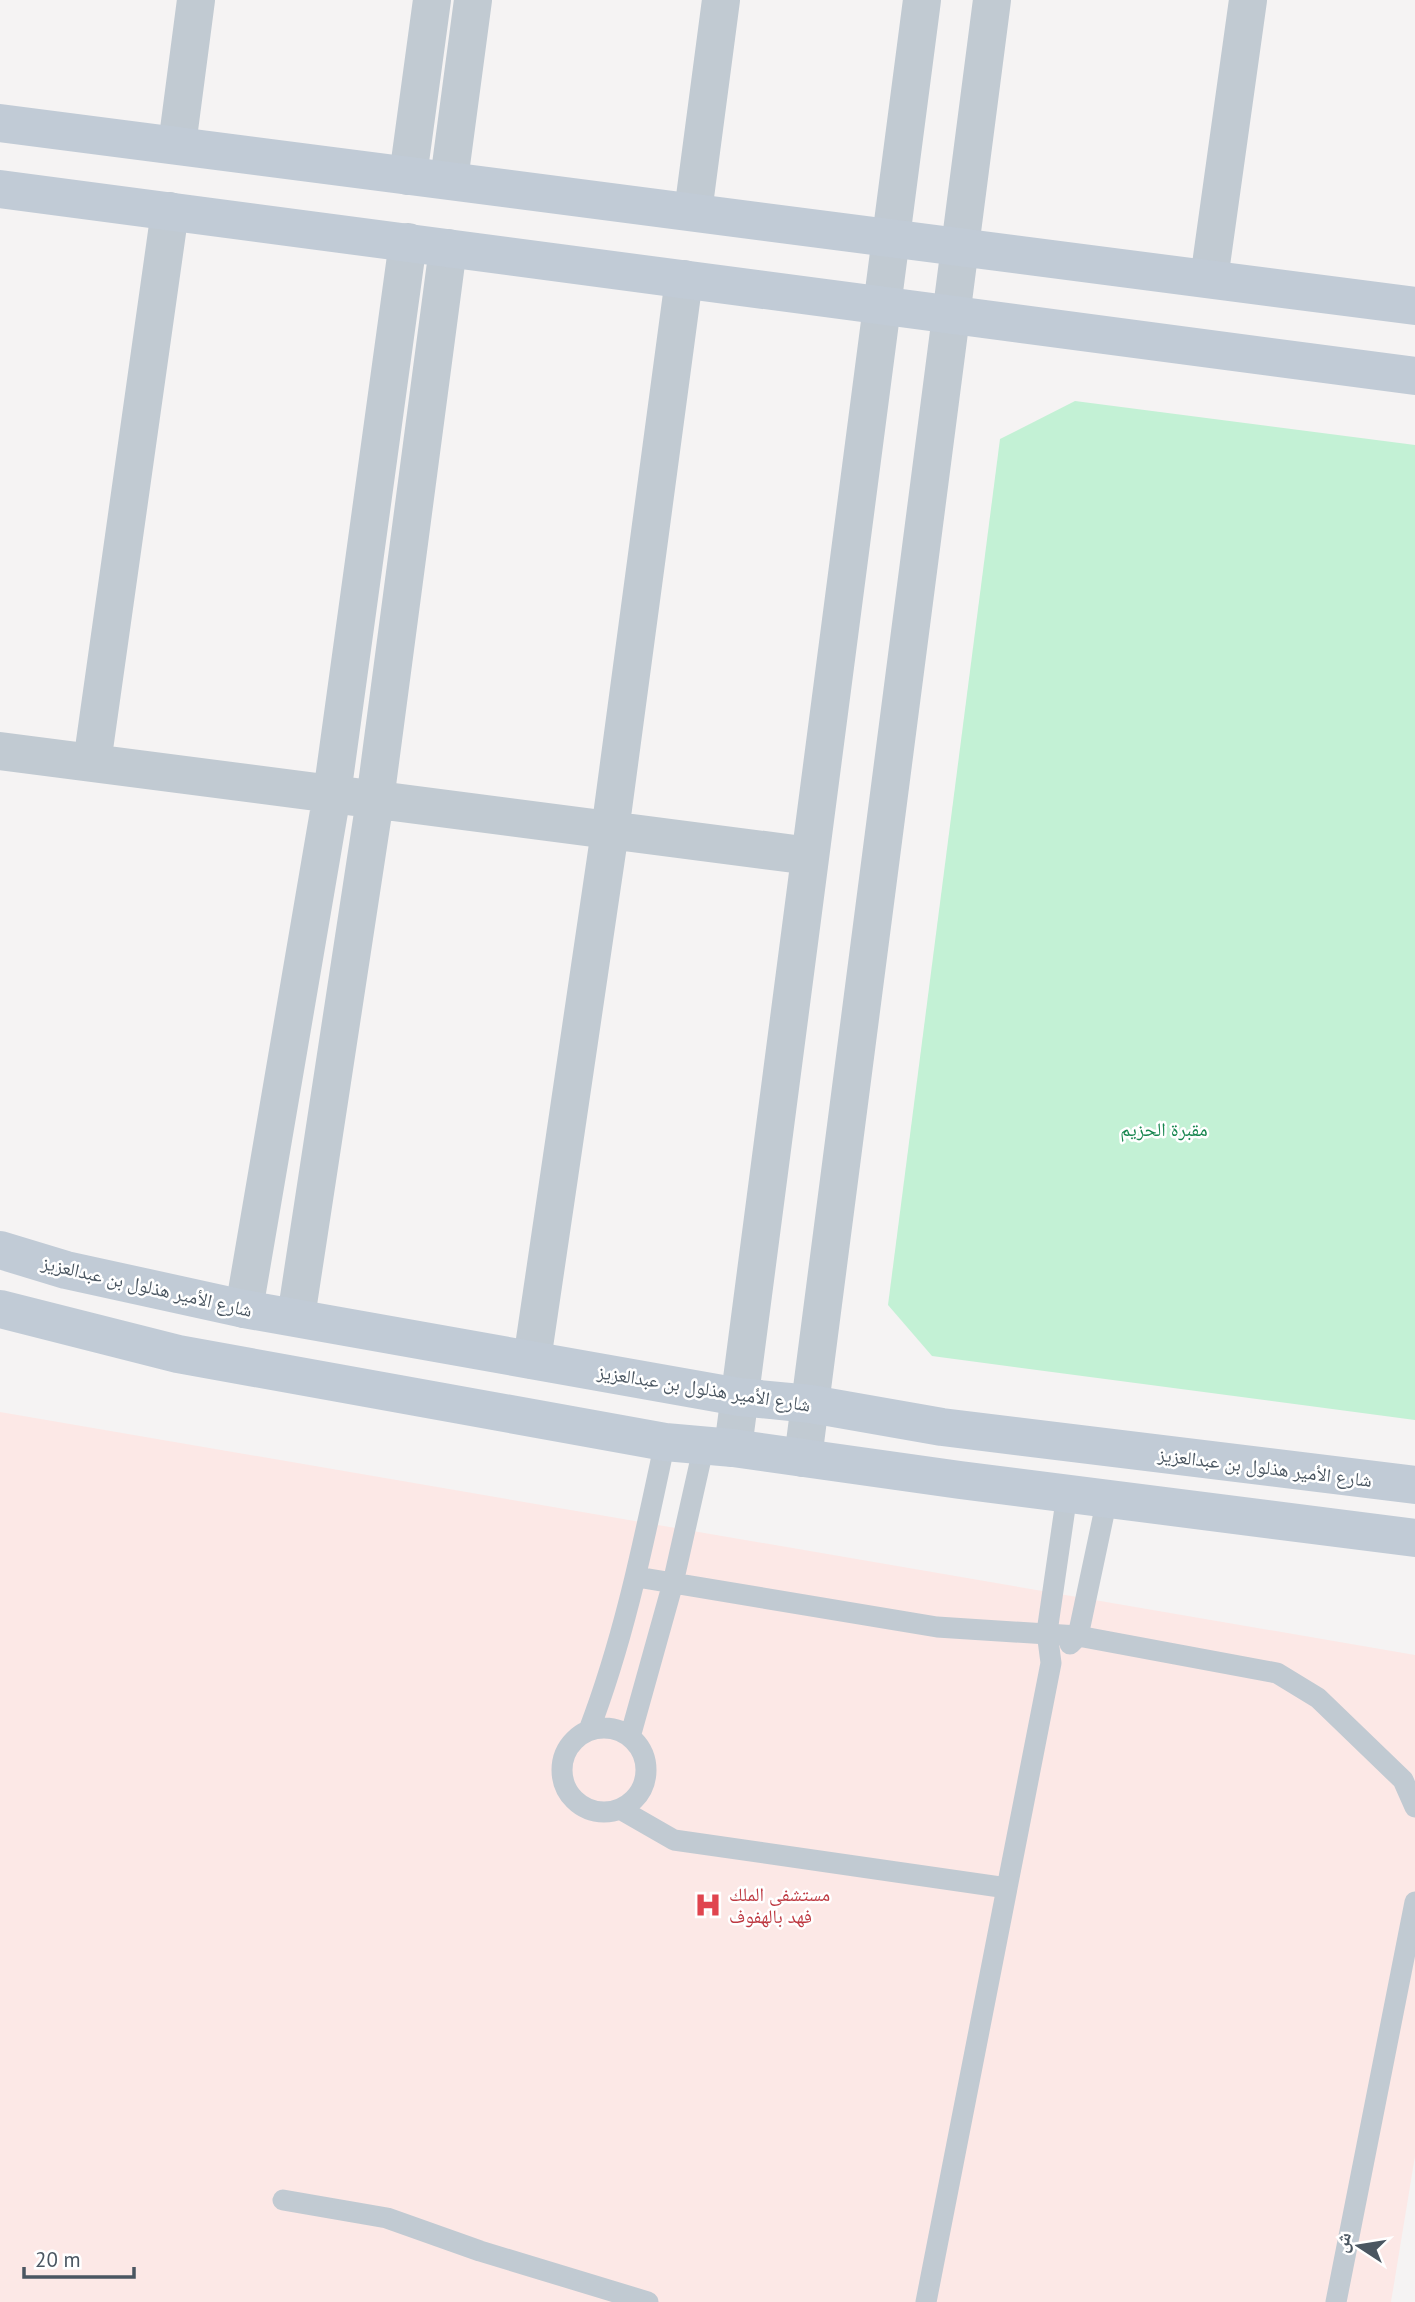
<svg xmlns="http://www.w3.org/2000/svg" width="1415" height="2302" font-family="'PT Sans','Noto Naskh Arabic',sans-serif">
	<rect width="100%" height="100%" fill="#f5f3f3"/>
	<!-- medical -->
	<path fill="#fce8e6" d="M 0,1412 L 1415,1655 L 1415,2156 L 1391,2302 L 0,2302 Z"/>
	<!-- green -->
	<path fill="#c3f1d5" d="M 1075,401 L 1415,445 L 1415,1420 L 932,1356 L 888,1305 L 1000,439 Z"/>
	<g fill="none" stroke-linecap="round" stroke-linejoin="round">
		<!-- lane -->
		<path stroke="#c1cad2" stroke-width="21" d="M 637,1577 L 937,1627 L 1078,1636 L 1277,1673 L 1318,1698 L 1403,1780 L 1415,1807
			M 1070,1644 L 1078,1636 L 1107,1499
			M562 1770a42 42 0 1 1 84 0a42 42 0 1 1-84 0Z
			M 589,1730 C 625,1636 644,1540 665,1442
			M 630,1737 L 673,1583 L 704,1445
			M 620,1809 L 674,1840 L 1007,1888
			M 283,2200 L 387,2218 L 480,2251 L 648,2302
			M 926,2302 L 1051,1663 L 1047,1632 L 1067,1494
			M 1336,2302 L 1415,1902"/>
		<!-- street -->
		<path stroke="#c1cad2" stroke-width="38" d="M 177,145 L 196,0
			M 408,176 L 432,0
			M 449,180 L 473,0
			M 693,212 L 721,0
			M 1209,279 L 1248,0
			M 0,751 L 810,856
			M 92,763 L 170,211
			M 244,1309 L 332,794 L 408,242
			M 296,1317 L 375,800 L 448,248
			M 532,1360 L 610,831 L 684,279
			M 733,1448 L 922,0
			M 803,1458 L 992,0"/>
		<!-- secondary -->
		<path stroke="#c1cbd6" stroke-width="38" d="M 0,123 L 1415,306
			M 0,189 L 1415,376
			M 0,1250 L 66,1270 L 244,1309 L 739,1397 L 811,1404 L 942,1427 L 1415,1485
			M 0,1309 L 178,1354 L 665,1442 L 733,1448 L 960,1480 L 1415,1538"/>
	</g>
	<!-- icons -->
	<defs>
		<symbol id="hospital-bare" viewBox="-9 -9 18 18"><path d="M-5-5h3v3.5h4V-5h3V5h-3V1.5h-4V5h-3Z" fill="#e0444e" stroke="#fff" stroke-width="2.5" paint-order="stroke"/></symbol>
	</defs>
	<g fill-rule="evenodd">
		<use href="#hospital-bare" x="689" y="1886" width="38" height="38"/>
	</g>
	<g text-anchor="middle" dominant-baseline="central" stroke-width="5" stroke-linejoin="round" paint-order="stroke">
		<!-- park labels -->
		<g font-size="19" fill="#17864f" stroke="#fff">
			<text x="1164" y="1129">مقبرة الحزيم</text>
		</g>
		<!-- street labels -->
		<g font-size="19" fill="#4a5661" stroke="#fff">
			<text transform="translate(147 1286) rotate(13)">شارع الأمير هذلول بن عبدالعزيز</text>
			<text transform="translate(704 1388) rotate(9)">شارع الأمير هذلول بن عبدالعزيز</text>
			<text transform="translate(1265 1467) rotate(7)">شارع الأمير هذلول بن عبدالعزيز</text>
		</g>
		<!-- health labels -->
		<g font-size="19" fill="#be3a42" stroke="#fff" text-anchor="start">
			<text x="729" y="1894">مستشفى الملك<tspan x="729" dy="22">فهد بالهفوف</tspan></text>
		</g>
	</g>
	<!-- north arrow -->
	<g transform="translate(1359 2246) rotate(282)" stroke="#ffffff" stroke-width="5" paint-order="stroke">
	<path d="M0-5L12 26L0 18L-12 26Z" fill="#4a5661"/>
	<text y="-10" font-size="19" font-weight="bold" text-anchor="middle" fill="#4a5661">ش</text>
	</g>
	<!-- scale -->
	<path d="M24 2267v10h110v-10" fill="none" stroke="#4a5661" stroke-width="3.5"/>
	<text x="35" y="2267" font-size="21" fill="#4a5661" stroke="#ffffff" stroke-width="5" paint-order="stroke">20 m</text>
</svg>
